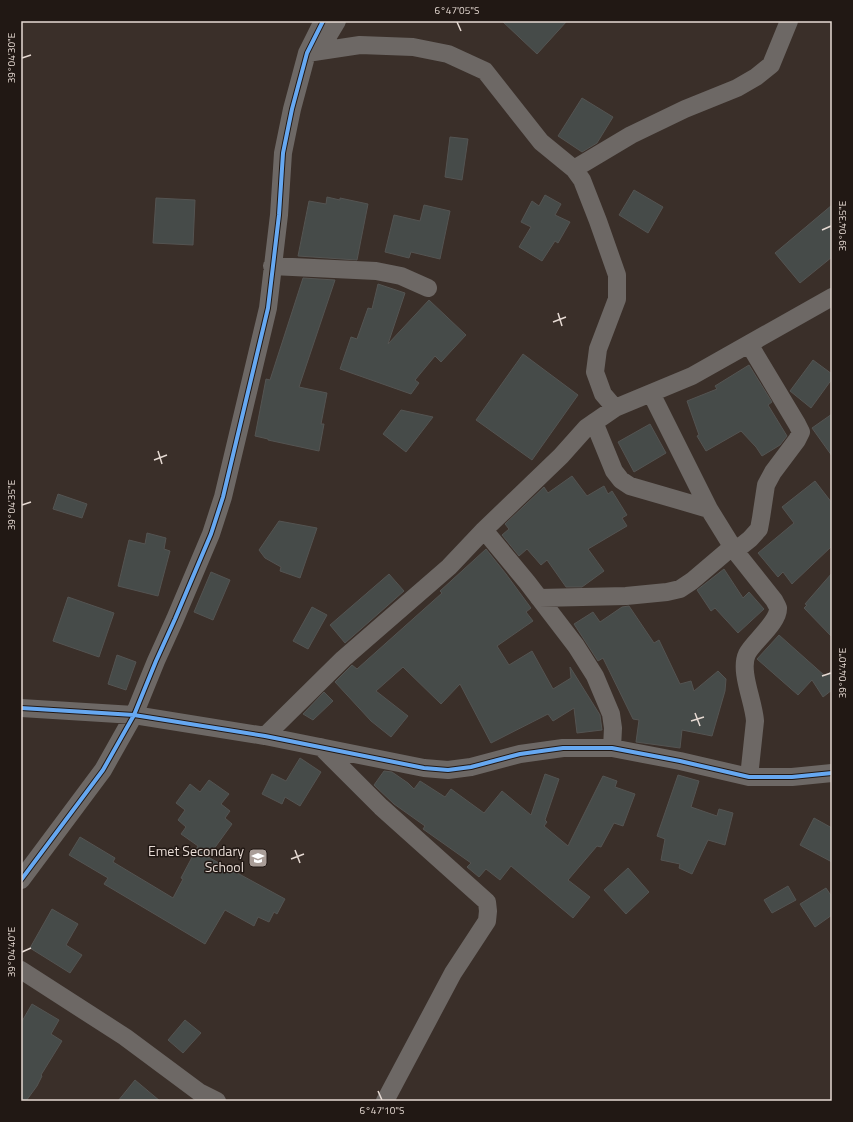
<svg xmlns="http://www.w3.org/2000/svg" width="853" height="1122" font-family="'Titillium Web',sans-serif">
	<rect width="100%" height="100%" fill="#3a2f29"/>
	<!-- building -->
	<path fill="#464b49" stroke="#545452" d="M 502,21 L 567,21 L 537,54 Z
		M 582,98 L 613,117 L 597,143 L 582,152 L 558,136 Z
		M 450,137 L 468,139 L 462,180 L 445,177 Z
		M 634,190 L 663,207 L 648,233 L 619,215 Z
		M 545,195 L 561,204 L 555,215 L 570,222 L 558,243 L 555,241 L 542,261 L 519,247 L 531,227 L 521,222 L 532,201 L 539,206 Z
		M 327,197 L 340,200 L 340,198 L 368,204 L 357,260 L 298,256 L 309,201 L 326,204 Z
		M 156,198 L 195,200 L 193,245 L 153,243 Z
		M 424,205 L 450,211 L 440,259 L 411,252 L 409,258 L 385,252 L 394,215 L 420,221 Z
		M 832,205 L 832,257 L 800,283 L 775,253 Z
		M 303,278 L 335,280 L 299,387 L 327,393 L 321,424 L 324,424 L 319,451 L 268,440 L 268,439 L 255,436 L 266,379 L 270,380 Z
		M 378,284 L 405,293 L 388,344 L 429,300 L 466,335 L 441,362 L 435,356 L 415,380 L 419,383 L 411,394 L 340,369 L 351,337 L 357,339 L 368,308 L 372,309 Z
		M 523,354 L 578,395 L 532,460 L 476,420 Z
		M 813,360 L 832,374 L 832,379 L 811,408 L 790,391 Z
		M 749,365 L 772,402 L 768,405 L 787,436 L 780,445 L 762,456 L 756,447 L 741,431 L 706,451 L 697,436 L 699,435 L 687,401 L 717,389 L 715,386 Z
		M 401,410 L 433,417 L 406,452 L 383,434 Z
		M 832,414 L 832,456 L 812,428 Z
		M 650,424 L 666,453 L 634,472 L 618,442 Z
		M 572,476 L 587,496 L 604,486 L 608,494 L 612,491 L 627,515 L 622,518 L 627,526 L 588,549 L 604,571 L 582,587 L 566,587 L 547,560 L 541,565 L 527,549 L 519,556 L 502,535 L 509,529 L 505,524 L 544,487 L 548,493 Z
		M 815,481 L 832,503 L 832,546 L 792,584 L 783,572 L 778,577 L 758,553 L 794,523 L 782,507 Z
		M 58,494 L 87,504 L 82,518 L 53,509 Z
		M 279,521 L 317,528 L 300,578 L 280,571 L 281,567 L 265,558 L 259,550 Z
		M 147,533 L 166,538 L 164,549 L 170,551 L 158,596 L 118,586 L 129,540 L 145,544 Z
		M 486,549 L 506,574 L 531,608 L 526,612 L 533,621 L 497,646 L 509,665 L 532,651 L 553,689 L 571,678 L 570,667 L 600,715 L 602,730 L 577,733 L 574,708 L 553,721 L 548,714 L 491,743 L 460,684 L 441,704 L 403,667 L 376,691 L 408,716 L 391,737 L 371,721 L 335,682 L 352,665 L 357,669 L 442,593 L 440,591 Z
		M 724,569 L 743,598 L 749,592 L 764,609 L 738,633 L 715,608 L 711,611 L 697,590 Z
		M 211,572 L 230,580 L 213,620 L 194,612 Z
		M 832,573 L 832,637 L 804,608 L 807,605 L 805,604 Z
		M 389,574 L 404,591 L 345,643 L 330,625 Z
		M 68,597 L 114,613 L 99,657 L 53,641 Z
		M 629,606 L 654,643 L 659,640 L 680,684 L 691,681 L 694,691 L 718,671 L 726,679 L 725,691 L 712,736 L 682,730 L 680,748 L 636,742 L 639,720 L 633,719 L 603,658 L 598,661 L 574,624 L 593,612 L 600,622 L 622,607 Z
		M 312,607 L 327,615 L 308,649 L 293,641 Z
		M 779,635 L 825,676 L 832,671 L 832,690 L 823,697 L 812,680 L 798,695 L 757,659 Z
		M 117,655 L 136,662 L 126,690 L 108,684 Z
		M 324,692 L 333,701 L 313,720 L 303,714 Z
		M 300,758 L 321,772 L 300,806 L 285,797 L 282,804 L 262,794 L 272,774 L 286,781 Z
		M 384,771 L 392,772 L 408,783 L 414,789 L 420,781 L 445,797 L 451,789 L 484,813 L 502,791 L 531,815 L 545,774 L 559,779 L 545,820 L 547,822 L 544,826 L 568,846 L 603,776 L 617,781 L 615,787 L 635,794 L 623,826 L 614,823 L 601,847 L 597,846 L 568,880 L 590,897 L 573,918 L 511,866 L 500,880 L 486,869 L 479,877 L 467,867 L 471,863 L 423,829 L 425,826 L 394,804 L 374,785 Z
		M 678,775 L 699,781 L 691,807 L 717,816 L 719,809 L 733,813 L 725,845 L 708,840 L 692,874 L 679,868 L 680,864 L 661,860 L 665,839 L 657,836 Z
		M 209,780 L 229,794 L 221,804 L 230,811 L 225,818 L 232,824 L 208,857 L 285,899 L 277,914 L 274,912 L 269,922 L 258,917 L 254,926 L 225,910 L 205,944 L 104,884 L 108,878 L 69,855 L 80,837 L 115,858 L 113,862 L 173,898 L 183,879 L 181,878 L 198,846 L 181,834 L 186,827 L 178,820 L 185,810 L 176,803 L 190,784 L 200,792 Z
		M 814,818 L 832,828 L 832,862 L 800,845 Z
		M 628,868 L 649,892 L 626,914 L 604,890 Z
		M 788,886 L 796,900 L 772,913 L 764,900 Z
		M 826,888 L 832,897 L 832,915 L 815,927 L 800,904 Z
		M 52,909 L 78,924 L 66,945 L 82,955 L 70,973 L 30,948 Z
		M 32,1004 L 59,1020 L 51,1034 L 62,1041 L 41,1075 L 42,1076 L 37,1086 L 26,1101 L 21,1101 L 21,1023 Z
		M 185,1020 L 201,1033 L 183,1053 L 168,1040 Z
		M 135,1080 L 160,1101 L 118,1101 Z"/>
	<g fill="none" stroke-linecap="round" stroke-linejoin="round">
		<!-- minor -->
		<path stroke="#6d6865" stroke-width="18" d="M 322,46 L 337,21
			M 307,53 L 360,45 L 413,47 L 448,54 L 485,71 L 541,142 L 574,169 L 582,180 L 598,221 L 617,275 L 617,299 L 598,349 L 595,372 L 603,394 L 615,408
			M 574,169 L 631,135 L 685,109 L 737,88 L 756,77 L 771,65 L 789,21
			M 272,266 L 376,271 L 401,276 L 428,288
			M 651,393 L 709,509 L 735,551 L 774,600 C 775,602 777,605 778,608 C 779,622 753,642 747,654 C 739,671 754,702 755,721 L 749,777
			M 594,422 L 614,471 L 621,480 L 630,486 L 709,509
			M 484,530 L 527,582 L 576,646 L 595,676 L 611,714 L 613,728 L 612,748
			M 735,551 L 750,539 L 759,529 L 761,518 L 766,485 L 773,472 L 797,440 L 801,432 L 797,424 L 749,344
			M 539,598 L 626,596 L 667,592 L 680,589 L 692,581 L 732,547
			M 21,708 L 134,715 L 265,736 L 424,768 L 448,770 L 471,767 L 520,754 L 563,748 L 612,748 L 680,761 L 749,777 L 792,777 L 832,773
			M 265,736 L 343,659 L 449,567 L 484,530 L 561,456 L 586,428 L 615,408 L 692,376 L 832,297
			M 321,747 L 381,807 L 487,902 L 488,911 L 487,921 L 453,973 L 385,1101
			M 21,880 L 103,770 L 134,715 L 156,661 L 175,619 L 211,534 L 223,497 L 268,308 L 279,215 L 283,153 L 292,109 L 307,53 L 323,21
			M 21,970 L 125,1037 L 199,1092 L 217,1101"/>
		<defs>
			<path id="cycleway" d="M 21,708 L 134,715 L 265,736 L 424,768 L 448,770 L 471,767 L 520,754 L 563,748 L 612,748 L 680,761 L 749,777 L 792,777 L 832,773
				M 21,880 L 103,770 L 134,715 L 156,661 L 175,619 L 211,534 L 223,497 L 268,308 L 279,215 L 283,153 L 292,109 L 307,53 L 323,21"/>
		</defs>
		<!-- cycleway casing -->
		<use href="#cycleway" stroke="#211814" stroke-width="6"/>
		<!-- cycleway -->
		<use href="#cycleway" stroke="#66a8f1" stroke-width="4"/>
	</g>
	<!-- ticks -->
	<path fill="none" stroke="#e6dad3" stroke-width="1.5" d="M 457,22 L 461,31M 22,58 L 31,55M 822,230 L 831,226M 558,313 L 562,326M 553,322 L 566,317M 158,451 L 162,464M 154,460 L 167,455M 22,505 L 31,502M 822,676 L 831,673M 695,713 L 700,726M 691,721 L 704,717M 295,850 L 300,863M 291,859 L 304,854M 22,952 L 31,948M 378,1091 L 382,1100"/>
	<!-- icons -->
	<defs>
		<symbol id="school-square" viewBox="-11 -11 22 22"><rect x="-9" y="-9" width="18" height="18" rx="4" fill="#aa9e98" stroke="#211814"/><path d="M0-5L7-2L0 1L-7-2ZM-4 1L0 2.5L4 1V4Q0 6-4 4Z" fill="#fff"/></symbol>
	</defs>
	<g fill-rule="evenodd">
		<use href="#school-square" x="247" y="847" width="22" height="22"/>
	</g>
	<g text-anchor="middle" dominant-baseline="central" stroke-width="3" stroke-linejoin="round" paint-order="stroke">
		<!-- poi labels -->
		<g font-size="14" fill="#e6dad3" stroke="#211814" text-anchor="end">
			<text x="244" y="850">Emet Secondary<tspan x="244" dy="16">School</tspan></text>
		</g>
	</g>
	<!-- border -->
	<rect width="853" height="1122" fill="none" stroke="#211814" stroke-width="44"/>
	<rect x="22" y="22" width="809" height="1078" fill="none" stroke="#e6dad3" stroke-width="1.5"/>
	<g font-size="10" text-anchor="middle" fill="#e6dad3">
		<text x="457" y="14">6°47'05"S</text>
		<text transform="translate(11 58) rotate(-90)" y="4">39°04'30"E</text>
		<text transform="translate(842 226) rotate(-90)" y="4">39°04'35"E</text>
		<text transform="translate(11 505) rotate(-90)" y="4">39°04'35"E</text>
		<text transform="translate(842 673) rotate(-90)" y="4">39°04'40"E</text>
		<text transform="translate(11 952) rotate(-90)" y="4">39°04'40"E</text>
		<text x="382" y="1114">6°47'10"S</text>
	</g>
</svg>
